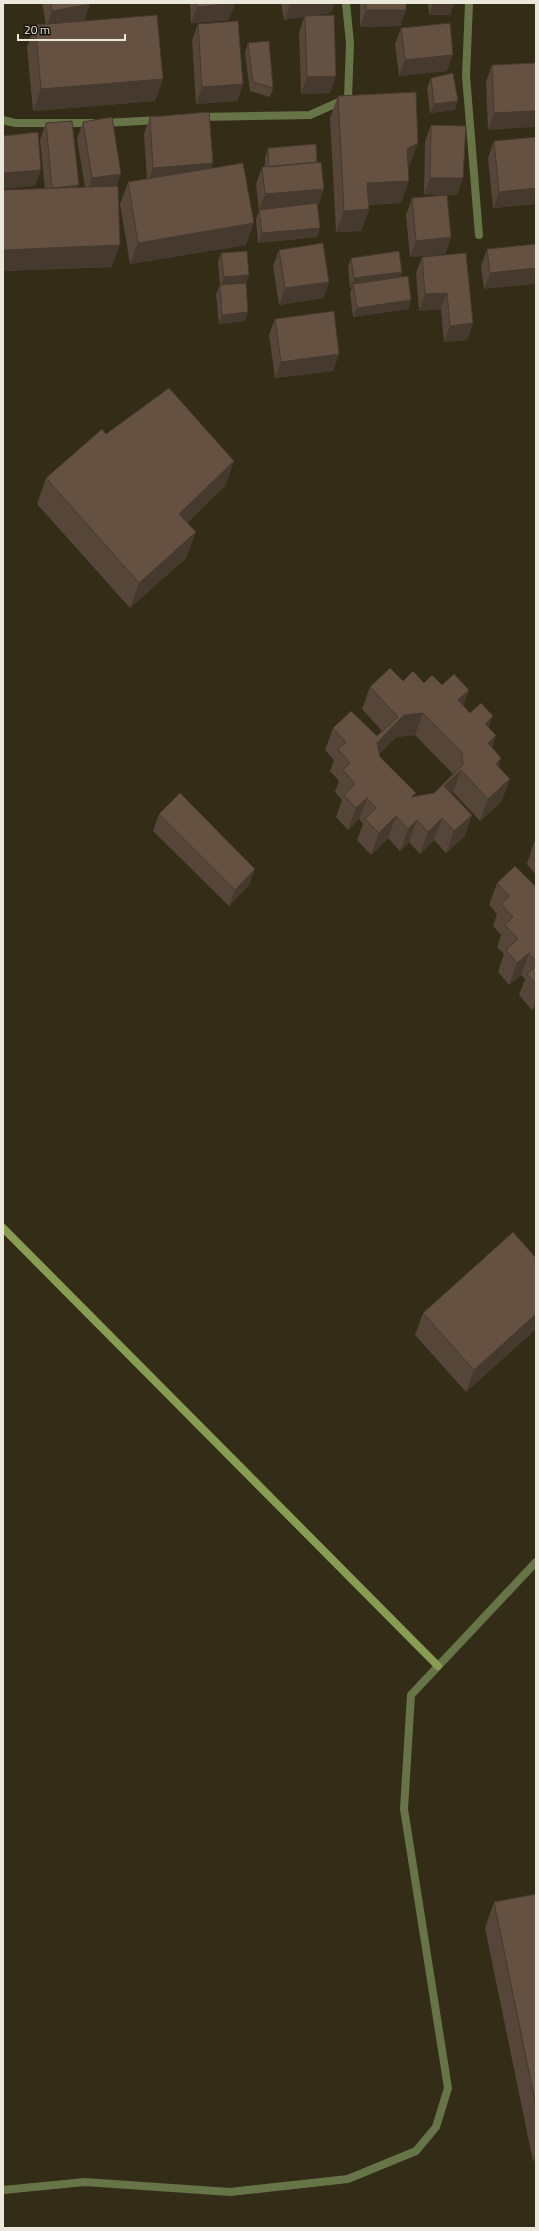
<svg xmlns="http://www.w3.org/2000/svg" width="539" height="2231" font-family="'Titillium Web',sans-serif">
	<rect width="100%" height="100%" fill="#332c17"/>
	<g fill="none" stroke-linecap="round" stroke-linejoin="round">
		<!-- street -->
		<path stroke="#677448" stroke-width="8" d="M 469,3 L 466,76 L 479,235
			M 199,117 L 310,115 L 348,98 L 350,43 L 346,3
			M 3,120 L 15,123 L 92,123
			M 104,123 L 160,120
			M 3,2190 L 85,2182 L 230,2192 L 348,2179 L 416,2151 L 436,2127 L 448,2088 L 404,1809 L 411,1695 L 536,1562"/>
		<!-- secondary -->
		<path stroke="#889c54" stroke-width="8" d="M 3,1228 L 438,1666"/>
	</g>
	<!-- wall -->
	<path fill="#564639" fill-rule="evenodd" d="M 42,3 L 90,3 L 84,21 L 80,22 L 163,79 L 155,101 L 33,111 L 27,47 L 35,25 L 46,25 Z
		M 190,3 L 235,3 L 229,20 L 191,23 Z
		M 281,3 L 334,3 L 331,13 L 312,16 L 336,76 L 330,93 L 301,94 L 299,33 L 304,17 L 284,20 Z
		M 360,3 L 406,3 L 406,10 L 400,26 L 360,27 Z
		M 428,3 L 454,3 L 450,15 L 429,15 Z
		M 198,24 L 243,84 L 237,101 L 196,104 L 192,40 Z
		M 401,28 L 447,71 L 399,76 L 395,44 Z
		M 248,43 L 273,88 L 270,97 L 250,91 L 245,52 Z
		M 536,63 L 488,130 L 486,82 L 492,65 Z
		M 431,78 L 455,110 L 430,113 L 427,88 Z
		M 338,96 L 410,165 L 408,166 L 401,203 L 368,205 L 369,209 L 361,231 L 336,232 L 330,118 Z
		M 150,117 L 213,163 L 211,168 L 246,245 L 130,264 L 120,204 L 128,182 L 147,179 L 144,134 Z
		M 83,122 L 117,186 L 112,267 L 3,271 L 3,190 L 45,189 L 40,140 L 46,123 L 79,185 L 78,187 L 85,187 L 77,139 Z
		M 431,125 L 457,195 L 447,195 L 451,237 L 445,254 L 410,257 L 406,215 L 412,198 L 446,195 L 424,195 L 425,141 Z
		M 536,137 L 536,204 L 493,208 L 488,158 L 494,141 Z
		M 268,148 L 318,206 L 320,228 L 317,237 L 258,243 L 256,219 L 259,211 L 256,184 L 262,167 L 265,167 L 265,157 Z
		M 536,244 L 484,289 L 481,266 L 487,249 Z
		M 279,250 L 329,282 L 323,298 L 279,305 L 273,266 Z
		M 221,253 L 246,284 L 245,321 L 219,324 L 216,294 L 220,285 L 218,262 Z
		M 422,257 L 473,323 L 467,340 L 444,342 L 441,309 L 419,311 L 416,273 Z
		M 351,258 L 402,272 L 400,277 L 411,300 L 408,309 L 353,317 L 350,293 L 352,287 L 350,288 L 348,267 Z
		M 275,319 L 339,354 L 333,371 L 275,378 L 269,335 Z
		M 106,434 L 234,461 L 225,486 L 187,523 L 196,532 L 186,558 L 130,608 L 37,504 L 46,478 Z
		M 403,681 L 424,683 L 469,690 L 463,705 L 470,713 L 489,728 L 496,735 L 492,748 L 501,758 L 498,767 L 502,801 L 480,821 L 453,792 L 451,793 L 472,815 L 464,837 L 446,853 L 434,840 L 420,854 L 409,842 L 400,851 L 388,838 L 371,855 L 357,840 L 363,824 L 359,819 L 348,830 L 336,817 L 342,800 L 335,792 L 339,781 L 330,771 L 334,760 L 325,750 L 333,728 L 377,736 L 382,731 L 362,709 L 370,687 ZM 415,735 L 453,774 L 434,793 L 414,797 L 380,757 L 379,754 L 396,737 Z
		M 159,814 L 255,869 L 249,885 L 229,906 L 153,831 Z
		M 536,841 L 536,875 L 527,864 L 534,842 Z
		M 497,883 L 536,887 L 536,1007 L 532,1010 L 519,995 L 525,979 L 521,975 L 509,985 L 498,972 L 504,954 L 497,947 L 501,935 L 493,926 L 497,914 L 489,905 Z
		M 536,1258 L 536,1329 L 466,1392 L 415,1335 L 423,1313 Z
		M 536,1894 L 536,2161 L 533,2161 L 485,1928 L 494,1902 Z"/>
	<!-- shaded-wall -->
	<path fill="#46392e" d="M 235,3 L 229,20 L 191,23 L 197,7 Z
		M 294,3 L 334,3 L 331,13 L 284,20 L 290,4 Z
		M 433,3 L 454,3 L 450,15 L 429,15 Z
		M 90,4 L 84,21 L 46,28 L 52,11 Z
		M 366,10 L 406,10 L 400,26 L 360,27 Z
		M 453,55 L 447,71 L 399,76 L 405,60 Z
		M 336,76 L 330,93 L 301,94 L 307,77 Z
		M 163,79 L 155,101 L 33,111 L 41,89 Z
		M 243,84 L 237,101 L 196,104 L 202,87 Z
		M 458,101 L 455,110 L 430,113 L 434,104 Z
		M 536,111 L 536,127 L 488,130 L 494,113 Z
		M 418,143 L 410,165 L 399,171 L 407,149 Z
		M 213,163 L 207,179 L 147,185 L 153,168 Z
		M 41,170 L 35,186 L 3,189 L 3,173 Z
		M 121,174 L 115,190 L 86,195 L 92,178 Z
		M 430,178 L 463,178 L 457,195 L 424,195 Z
		M 409,181 L 401,203 L 359,205 L 367,183 Z
		M 79,185 L 73,202 L 46,204 L 52,188 Z
		M 536,188 L 536,204 L 493,208 L 499,192 Z
		M 324,189 L 318,206 L 259,211 L 265,194 Z
		M 369,209 L 361,231 L 336,232 L 344,211 Z
		M 254,223 L 246,245 L 130,264 L 138,243 Z
		M 320,228 L 317,237 L 258,243 L 262,233 Z
		M 451,237 L 445,254 L 410,257 L 416,241 Z
		M 120,245 L 112,267 L 3,271 L 3,250 Z
		M 536,268 L 536,284 L 484,289 L 490,273 Z
		M 402,272 L 398,281 L 353,284 L 352,287 L 350,288 L 354,278 Z
		M 249,275 L 246,284 L 221,286 L 224,277 Z
		M 329,282 L 323,298 L 279,305 L 285,288 Z
		M 447,293 L 441,309 L 419,311 L 425,294 Z
		M 411,300 L 408,309 L 353,317 L 357,308 Z
		M 248,312 L 245,321 L 219,324 L 222,315 Z
		M 473,323 L 467,340 L 444,342 L 450,326 Z
		M 339,354 L 333,371 L 275,378 L 281,362 Z
		M 234,461 L 225,486 L 170,539 L 179,514 Z
		M 196,532 L 186,558 L 130,608 L 139,583 Z
		M 469,690 L 461,712 L 458,700 Z
		M 423,713 L 415,735 L 396,737 L 369,764 L 377,743 L 404,715 Z
		M 493,716 L 485,738 L 485,724 Z
		M 496,735 L 488,757 L 488,743 Z
		M 501,758 L 493,780 L 496,764 Z
		M 461,770 L 453,792 L 436,808 L 444,786 Z
		M 510,779 L 502,801 L 480,821 L 488,799 Z
		M 367,798 L 359,819 L 348,830 L 356,808 Z
		M 472,815 L 464,837 L 446,853 L 454,831 Z
		M 396,816 L 388,838 L 371,855 L 379,833 Z
		M 442,818 L 434,840 L 420,854 L 428,832 Z
		M 417,820 L 409,842 L 400,851 L 408,829 Z
		M 255,869 L 249,885 L 229,906 L 235,890 Z
		M 529,953 L 521,975 L 509,985 L 517,963 Z
		M 536,1000 L 536,1007 L 532,1010 Z
		M 536,1314 L 536,1329 L 466,1392 L 474,1370 Z
		M 536,2153 L 536,2161 L 533,2161 Z"/>
	<!-- building -->
	<path fill="#645142" stroke="#46392e" fill-rule="evenodd" d="M 51,3 L 90,3 L 90,4 L 52,11 Z
		M 197,3 L 235,3 L 197,7 Z
		M 366,3 L 406,3 L 406,10 L 366,10 Z
		M 157,15 L 163,79 L 41,89 L 35,25 Z
		M 334,15 L 336,76 L 307,77 L 305,16 Z
		M 238,21 L 243,84 L 202,87 L 198,24 Z
		M 450,23 L 453,55 L 405,60 L 401,28 Z
		M 269,41 L 273,88 L 253,82 L 248,43 Z
		M 536,63 L 536,111 L 494,113 L 492,65 Z
		M 453,73 L 458,101 L 434,104 L 431,78 Z
		M 416,92 L 418,143 L 407,149 L 409,181 L 367,183 L 369,209 L 344,211 L 338,96 Z
		M 209,112 L 213,163 L 153,168 L 150,117 Z
		M 112,117 L 121,174 L 92,178 L 83,122 Z
		M 72,121 L 79,185 L 52,188 L 46,123 Z
		M 431,125 L 466,126 L 463,178 L 430,178 Z
		M 38,132 L 41,170 L 3,173 L 3,136 Z
		M 536,137 L 536,188 L 499,192 L 494,141 Z
		M 316,144 L 317,162 L 269,167 L 268,148 Z
		M 321,162 L 324,189 L 265,194 L 262,167 Z
		M 243,163 L 254,223 L 138,243 L 128,182 Z
		M 118,186 L 120,245 L 3,250 L 3,190 Z
		M 447,195 L 451,237 L 416,241 L 412,198 Z
		M 317,203 L 320,228 L 262,233 L 259,210 Z
		M 323,243 L 329,282 L 285,288 L 279,250 Z
		M 536,244 L 536,268 L 490,273 L 487,249 Z
		M 247,251 L 249,275 L 224,277 L 221,253 Z
		M 399,251 L 402,272 L 354,278 L 351,258 Z
		M 466,253 L 473,323 L 450,326 L 447,293 L 425,294 L 422,257 Z
		M 408,276 L 411,300 L 357,308 L 353,284 Z
		M 246,283 L 248,312 L 222,315 L 220,285 Z
		M 334,311 L 339,354 L 281,362 L 275,319 Z
		M 169,388 L 234,461 L 179,514 L 196,532 L 139,583 L 46,478 L 102,429 L 106,434 Z
		M 390,668 L 403,681 L 413,671 L 424,683 L 432,675 L 442,685 L 454,674 L 469,690 L 458,700 L 470,713 L 481,703 L 493,716 L 485,724 L 496,735 L 488,743 L 501,758 L 496,764 L 510,779 L 488,799 L 461,770 L 444,786 L 472,815 L 454,831 L 442,818 L 428,832 L 417,820 L 408,829 L 396,816 L 379,833 L 365,819 L 376,808 L 367,798 L 356,808 L 344,795 L 355,784 L 343,770 L 350,763 L 338,749 L 346,742 L 333,728 L 351,711 L 377,736 L 398,717 L 370,687 ZM 423,713 L 462,753 L 463,765 L 434,793 L 411,797 L 416,793 L 380,757 L 377,743 L 404,715 Z
		M 180,793 L 255,869 L 235,890 L 159,814 Z
		M 515,866 L 536,887 L 536,961 L 529,953 L 517,963 L 506,950 L 518,939 L 505,925 L 513,917 L 501,904 L 509,896 L 497,883 Z
		M 536,966 L 536,984 L 527,974 Z
		M 513,1232 L 536,1258 L 536,1314 L 474,1370 L 423,1313 Z
		M 536,1894 L 536,2106 L 494,1902 Z"/>
	<!-- border -->
	<rect width="539" height="2231" fill="none" stroke="#ece7db" stroke-width="8"/>
	<!-- scale -->
	<path d="M18 34v6h107v-6" fill="none" stroke="#ece7db" stroke-width="2"/>
	<text x="24" y="34" font-size="12" fill="#ece7db" stroke="#18140b" stroke-width="3" paint-order="stroke">20 m</text>
</svg>
